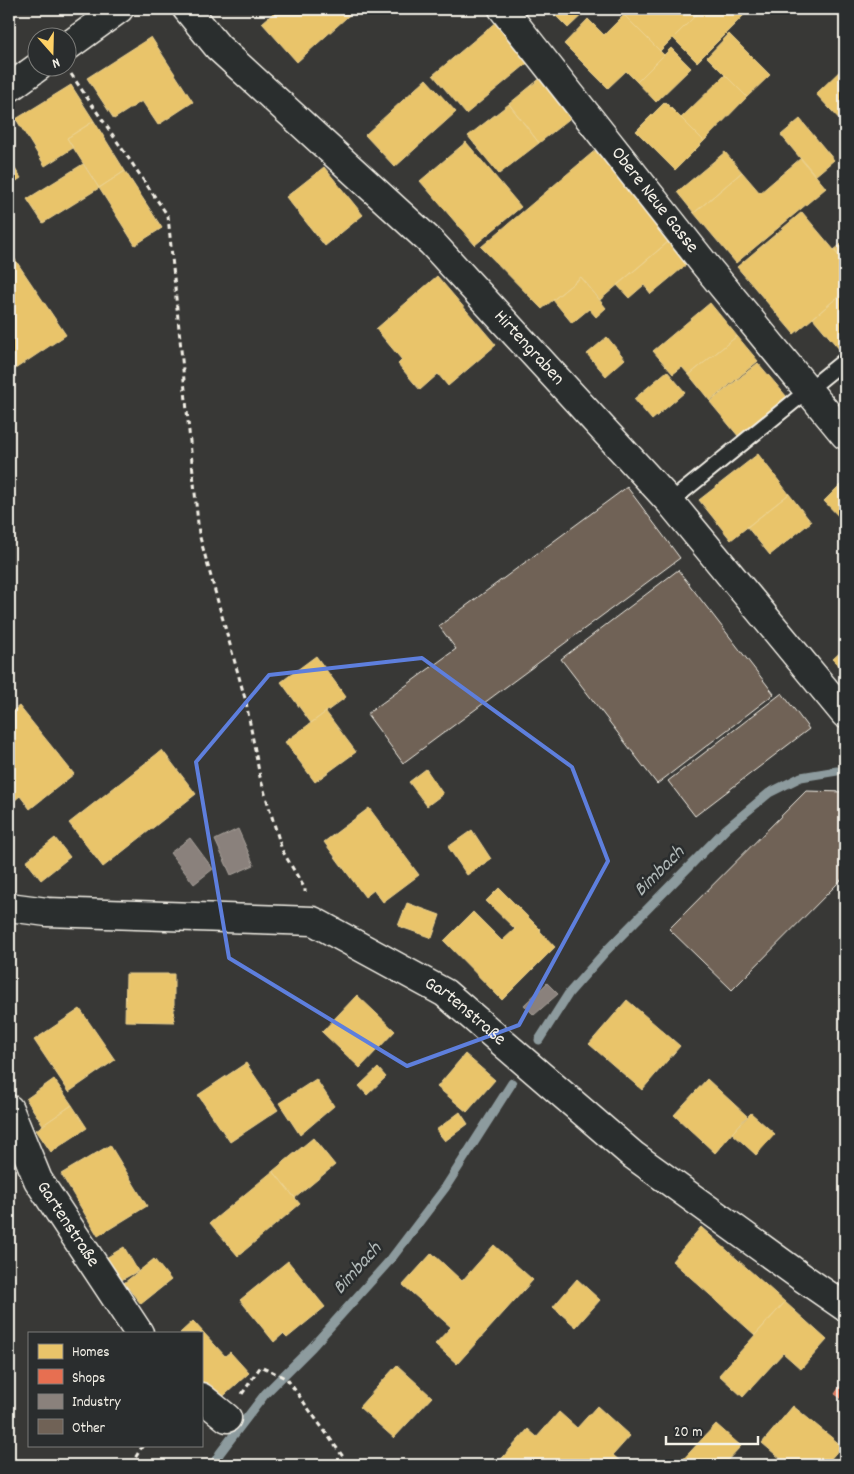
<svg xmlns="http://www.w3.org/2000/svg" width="854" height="1474" font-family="Dekko,sans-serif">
	<rect width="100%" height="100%" fill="#383836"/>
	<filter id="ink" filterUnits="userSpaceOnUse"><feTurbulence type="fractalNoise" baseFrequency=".02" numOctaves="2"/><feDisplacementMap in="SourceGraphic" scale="10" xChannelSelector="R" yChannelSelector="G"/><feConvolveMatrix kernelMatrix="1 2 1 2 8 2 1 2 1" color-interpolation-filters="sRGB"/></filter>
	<g filter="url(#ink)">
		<!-- homes -->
		<path fill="#e9c46a" stroke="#ecd290" d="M 278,9 L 356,9 L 297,62 L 262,23 Z
			M 549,9 L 588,9 L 568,28 Z
			M 618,9 L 631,9 L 624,15 Z
			M 631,9 L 702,9 L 660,51 L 624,15 Z
			M 702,9 L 750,9 L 697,62 L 673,38 Z
			M 624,15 L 664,55 L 637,82 L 626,71 L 608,88 L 564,44 L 588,19 L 604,35 Z
			M 497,21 L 530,61 L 466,114 L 433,75 Z
			M 729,34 L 770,75 L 747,97 L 707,57 Z
			M 151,37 L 193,102 L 158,125 L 142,101 L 114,119 L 87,78 Z
			M 671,48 L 691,68 L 656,102 L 637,82 Z
			M 845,66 L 845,125 L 816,94 Z
			M 725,75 L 747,97 L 704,141 L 681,118 Z
			M 542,77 L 573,116 L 539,143 L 509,104 Z
			M 426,79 L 456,112 L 395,167 L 365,135 Z
			M 71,85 L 94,121 L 67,138 L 73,148 L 45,166 L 16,119 Z
			M 665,102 L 704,141 L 675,170 L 636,131 Z
			M 509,104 L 539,143 L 499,174 L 468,136 Z
			M 800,119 L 834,160 L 815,176 L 781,135 Z
			M 94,121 L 125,171 L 99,188 L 67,138 Z
			M 466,142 L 521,207 L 475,245 L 420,181 Z
			M 598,148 L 668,242 L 600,300 L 581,277 L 542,309 L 481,247 Z
			M 725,152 L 742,172 L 694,213 L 677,192 Z
			M 801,158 L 826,188 L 736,263 L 694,213 L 742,172 L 760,193 Z
			M 9,160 L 21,178 L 9,186 Z
			M 83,164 L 99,188 L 43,223 L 27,199 Z
			M 324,167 L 363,215 L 325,246 L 286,197 Z
			M 125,171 L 162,228 L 135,245 L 99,188 Z
			M 802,212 L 845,263 L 845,291 L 794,334 L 737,267 Z
			M 845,241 L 845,263 L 834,250 Z
			M 668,242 L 687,264 L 651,294 L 644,285 L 629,298 L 617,285 Z
			M 9,252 L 10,252 L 66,335 L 9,373 Z
			M 437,276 L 496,345 L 448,386 L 438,374 L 420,390 L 398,364 L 402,360 L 376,329 Z
			M 581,277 L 606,308 L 596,317 L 589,309 L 572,323 L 553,300 Z
			M 845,291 L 845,345 L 840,350 L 813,318 Z
			M 710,303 L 737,336 L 689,375 L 682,367 L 673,374 L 653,351 Z
			M 737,336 L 758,361 L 710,401 L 689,375 Z
			M 607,337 L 625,359 L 606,376 L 587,354 Z
			M 758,363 L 787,397 L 739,437 L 710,402 Z
			M 667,371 L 685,392 L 652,420 L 634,399 Z
			M 758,454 L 789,494 L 731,540 L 699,500 Z
			M 845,480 L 845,523 L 824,501 Z
			M 789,494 L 811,522 L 770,555 L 747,527 Z
			M 845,648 L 845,672 L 833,659 Z
			M 316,656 L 346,697 L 311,723 L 281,682 Z
			M 19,706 L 74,774 L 30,809 L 20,796 L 9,805 L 9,714 Z
			M 326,712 L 356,752 L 315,782 L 285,742 Z
			M 162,750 L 196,794 L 103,867 L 69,823 Z
			M 426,769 L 443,794 L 427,806 L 409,782 Z
			M 369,808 L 419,875 L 383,902 L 374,890 L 365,897 L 324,842 Z
			M 472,830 L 491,859 L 467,875 L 448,847 Z
			M 55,838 L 70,857 L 41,880 L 26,861 Z
			M 499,888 L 541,930 L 540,931 L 555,947 L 502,1000 L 444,941 L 473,912 L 502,941 L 515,929 L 486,901 Z
			M 407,903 L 440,915 L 432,938 L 398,926 Z
			M 126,974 L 174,974 L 174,1022 L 125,1021 Z
			M 357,995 L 395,1031 L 360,1068 L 322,1032 Z
			M 627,1000 L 680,1046 L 642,1090 L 589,1044 Z
			M 80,1009 L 115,1060 L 69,1092 L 34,1040 Z
			M 465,1054 L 495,1080 L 467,1112 L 437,1087 Z
			M 246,1063 L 278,1110 L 230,1142 L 198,1095 Z
			M 378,1068 L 386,1077 L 367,1095 L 359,1086 Z
			M 54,1079 L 72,1105 L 43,1125 L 26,1099 Z
			M 316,1079 L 334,1106 L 300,1135 L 279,1103 Z
			M 707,1079 L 747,1116 L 715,1153 L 674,1115 Z
			M 72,1105 L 87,1128 L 51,1152 L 36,1130 Z
			M 460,1112 L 468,1124 L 445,1141 L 436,1130 Z
			M 751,1113 L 775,1134 L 756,1155 L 732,1133 Z
			M 313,1138 L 335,1165 L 295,1198 L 273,1171 Z
			M 110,1145 L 147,1206 L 98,1236 L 61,1174 Z
			M 273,1171 L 300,1204 L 238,1256 L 210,1223 Z
			M 701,1227 L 785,1302 L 755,1335 L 672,1261 Z
			M 494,1245 L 533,1280 L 457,1364 L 435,1344 L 451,1327 L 403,1285 L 432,1253 L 462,1281 Z
			M 124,1247 L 138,1271 L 114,1284 L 101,1261 Z
			M 154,1259 L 171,1280 L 141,1304 L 124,1283 Z
			M 288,1261 L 325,1307 L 287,1338 L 283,1334 L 274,1342 L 240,1300 Z
			M 577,1279 L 600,1300 L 576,1327 L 553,1307 Z
			M 785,1302 L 827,1340 L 801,1369 L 783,1353 L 743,1397 L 719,1375 Z
			M 193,1321 L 225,1356 L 230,1352 L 249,1373 L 216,1403 L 201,1386 L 201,1333 L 180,1333 Z
			M 397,1365 L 432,1397 L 394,1438 L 359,1407 Z
			M 597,1406 L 630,1436 L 613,1455 L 621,1462 L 618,1465 L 496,1465 L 528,1429 L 537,1437 L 559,1412 L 577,1428 Z
			M 793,1406 L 842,1446 L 827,1463 L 829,1465 L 788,1465 L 762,1443 Z
			M 716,1424 L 741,1446 L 723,1465 L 678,1465 Z"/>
		<!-- shops -->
		<path fill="#e76f51" stroke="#eb967e" d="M 845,1379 L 845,1401 L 835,1394 Z"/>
		<!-- industry -->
		<path fill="#8a817c" stroke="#aaa39c" d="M 238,829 L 254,865 L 231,875 L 215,840 Z
			M 190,838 L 213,869 L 194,884 L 170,853 Z
			M 547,983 L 558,994 L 534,1015 L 524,1005 Z"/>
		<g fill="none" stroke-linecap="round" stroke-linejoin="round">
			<!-- stream -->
			<path stroke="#8d9b9e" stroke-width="9" d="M 539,1040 L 569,993 L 607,950 L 726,829 L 769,793 L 801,777 L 837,771
				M 213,1465 L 220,1453 L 265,1394 L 312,1347 L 391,1259 L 445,1188 L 512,1083"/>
		</g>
		<!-- building -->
		<path fill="#706256" stroke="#f4f1e8" d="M 627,487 L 680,558 L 403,763 L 367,714 L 456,649 L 439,626 Z
			M 678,570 L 774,694 L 657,784 L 561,659 Z
			M 782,693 L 809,729 L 695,816 L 668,781 Z
			M 806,791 L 845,792 L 845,876 L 732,990 L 669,929 Z"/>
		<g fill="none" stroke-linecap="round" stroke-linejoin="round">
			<defs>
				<path id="service" d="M 670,502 L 845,360"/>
				<g id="minor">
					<path id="s1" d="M 187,9 L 218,47 L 432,243 L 670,502 L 845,714"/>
					<path id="s2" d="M 503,9 L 706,266 L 845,435"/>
					<path d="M 68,46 L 119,9"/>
					<path d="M 9,88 L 38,67"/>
					<path id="s3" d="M 9,907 L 47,912 L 313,921 L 445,993 L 633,1155 L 803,1278 L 845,1307"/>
					<path id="s4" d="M 9,1109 L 38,1180 L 139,1333"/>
					<path d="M 201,1397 L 227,1418"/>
				</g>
			</defs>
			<!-- service casing -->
			<use href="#service" stroke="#f4f1e8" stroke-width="18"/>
			<!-- minor casing -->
			<use href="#minor" stroke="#f4f1e8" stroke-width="31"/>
			<!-- path -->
			<path stroke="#f4f1e8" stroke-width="3" stroke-dasharray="5 4" stroke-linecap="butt" d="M 71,74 L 168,216 L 199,534 L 246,702 L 260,777 L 282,850 L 305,889 L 305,892
				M 242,1394 L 261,1366 L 287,1379 L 349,1465
				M 131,1465 L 143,1445"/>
			<!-- service -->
			<use href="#service" stroke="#2a2d2e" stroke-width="14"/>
			<!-- minor -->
			<use href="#minor" stroke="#2a2d2e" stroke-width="28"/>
		</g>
	</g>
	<!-- marked area -->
	<path fill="none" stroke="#5e7fdd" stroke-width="4" stroke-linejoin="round" d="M 422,658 L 572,767 L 608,861 L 519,1025 L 407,1066 L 229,958 L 196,762 L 269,675 Z"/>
	<g text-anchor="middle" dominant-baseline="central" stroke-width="5" stroke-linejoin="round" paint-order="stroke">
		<!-- street labels -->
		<g font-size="19" fill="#f4f1e8" stroke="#2a2d2e">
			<text stroke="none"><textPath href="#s2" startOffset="244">Obere Neue Gasse</textPath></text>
			<text stroke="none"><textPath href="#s1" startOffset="482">Hirtengraben</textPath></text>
			<text stroke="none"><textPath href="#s3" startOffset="482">Gartenstraße</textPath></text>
			<text stroke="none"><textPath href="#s4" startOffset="130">Gartenstraße</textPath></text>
		</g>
		<!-- water labels -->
		<g font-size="20" font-style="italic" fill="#b0b8b7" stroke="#2a2d2e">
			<text transform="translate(660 872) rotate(-45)">Bimbach</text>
			<text transform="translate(358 1269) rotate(-48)">Bimbach</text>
		</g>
	</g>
	<!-- margin -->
	<rect width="854" height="1474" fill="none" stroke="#2a2d2e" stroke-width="30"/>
	<rect x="15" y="15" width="824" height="1444" fill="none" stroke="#f4f1e8" stroke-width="2" filter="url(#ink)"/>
	<!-- legend -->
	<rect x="28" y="1332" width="175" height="115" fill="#2a2d2e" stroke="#7b7b78"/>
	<rect x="38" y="1344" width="25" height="15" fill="#e9c46a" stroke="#7b7b78"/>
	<text x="72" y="1356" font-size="15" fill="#f4f1e8">Homes</text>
	<rect x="38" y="1369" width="25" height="15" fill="#e76f51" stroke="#7b7b78"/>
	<text x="72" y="1382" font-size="15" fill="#f4f1e8">Shops</text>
	<rect x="38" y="1394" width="25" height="15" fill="#8a817c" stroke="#7b7b78"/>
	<text x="72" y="1406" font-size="15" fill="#f4f1e8">Industry</text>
	<rect x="38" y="1419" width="25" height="15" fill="#706256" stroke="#7b7b78"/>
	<text x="72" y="1432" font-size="15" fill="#f4f1e8">Other</text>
	<!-- north arrow -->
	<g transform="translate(52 52) rotate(160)"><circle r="24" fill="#2a2d2e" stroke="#7b7b78"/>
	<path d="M0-4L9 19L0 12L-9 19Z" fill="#ffd166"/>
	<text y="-8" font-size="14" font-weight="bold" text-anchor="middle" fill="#f4f1e8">N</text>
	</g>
	<!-- scale -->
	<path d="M666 1436v8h92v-8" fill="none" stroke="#f4f1e8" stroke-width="2.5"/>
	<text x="674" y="1436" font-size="15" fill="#f4f1e8" stroke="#2a2d2e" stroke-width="4" paint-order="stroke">20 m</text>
</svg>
